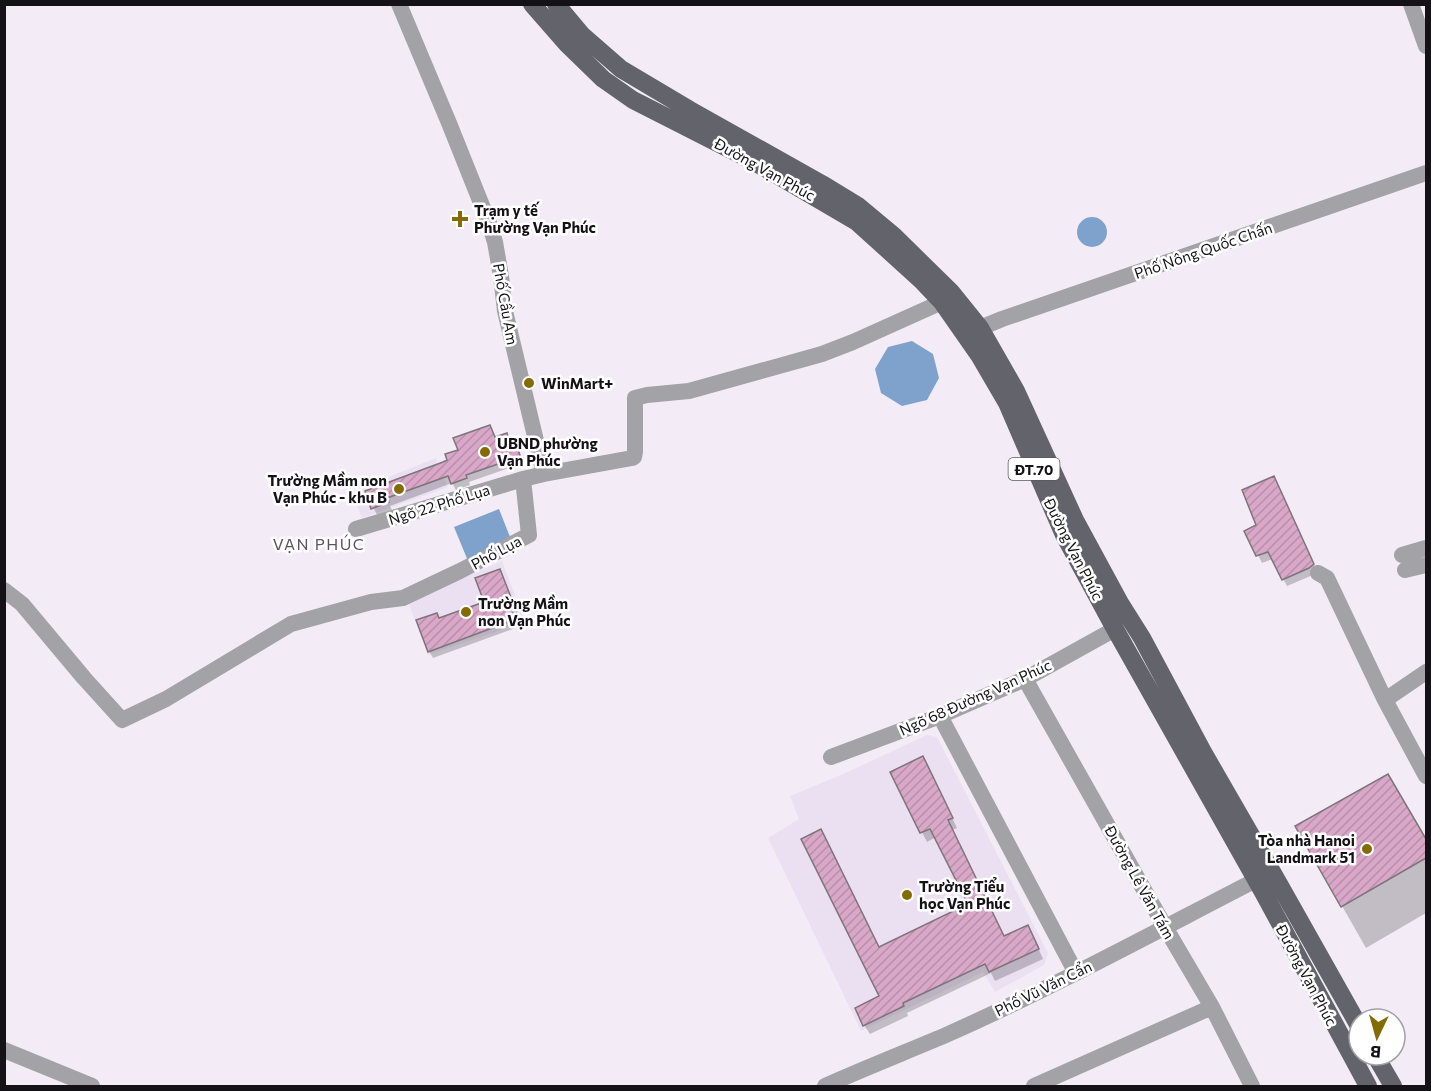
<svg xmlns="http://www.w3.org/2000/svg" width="1431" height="1091" font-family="Commissioner,sans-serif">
	<defs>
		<pattern id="building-hatch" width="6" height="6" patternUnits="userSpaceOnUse" patternTransform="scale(1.5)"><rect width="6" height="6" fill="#d9a7c8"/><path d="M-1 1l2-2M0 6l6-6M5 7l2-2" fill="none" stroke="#b98fab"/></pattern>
	</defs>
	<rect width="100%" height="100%" fill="#f3ecf7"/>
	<!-- built -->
	<path fill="#eae0f2" d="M 436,458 L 448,487 L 362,518 L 351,492 Z
		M 502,561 L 525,622 L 428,655 L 408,602 Z
		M 927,735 L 937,737 L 1048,953 L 1044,965 L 995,992 L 983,972 L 861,1031 L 768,838 L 799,819 L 790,796 L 841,775 Z"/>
	<!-- water -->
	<path fill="#7fa2cc" d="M1077 232a15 15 0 1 1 30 0a15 15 0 1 1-30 0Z
		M 912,341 L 933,354 L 939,378 L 927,400 L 902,406 L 881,393 L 875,369 L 888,347 Z
		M 499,509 L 512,542 L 468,561 L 454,527 Z"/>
	<!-- shadow -->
	<path fill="#0003" d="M 490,426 L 496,439 L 509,441 L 513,440 L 517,447 L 524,465 L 510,470 L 509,468 L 469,482 L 470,485 L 456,490 L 452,483 L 390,506 L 392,510 L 377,515 L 366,492 L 449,461 Z
		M 1278,485 L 1317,571 L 1313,575 L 1287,586 L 1273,559 L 1262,563 L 1246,531 L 1258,525 Z
		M 499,570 L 503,578 L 521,626 L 433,658 L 429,651 L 439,620 L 486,602 Z
		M 928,767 L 957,828 L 952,830 L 1004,937 L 1033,936 L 1043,959 L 995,981 L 991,973 L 907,1013 L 908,1016 L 870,1034 L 864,1025 L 881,997 L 879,949 L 970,905 L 936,837 L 927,842 L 892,773 Z
		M 1388,776 L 1426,842 L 1426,913 L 1366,948 L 1297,827 Z"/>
	<!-- building -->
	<path fill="url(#building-hatch)" stroke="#7e747a" stroke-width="1.5" d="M 490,425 L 495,437 L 507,433 L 509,440 L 514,438 L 521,458 L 505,464 L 504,462 L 466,475 L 467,478 L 451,484 L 448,476 L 387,498 L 389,502 L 371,509 L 365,491 L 443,462 L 447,460 L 445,454 L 458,450 L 453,438 Z
		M 1274,476 L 1314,564 L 1309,568 L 1282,580 L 1268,552 L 1256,556 L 1244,531 L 1256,525 L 1242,490 Z
		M 500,569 L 519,618 L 428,652 L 416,620 L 437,613 L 439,618 L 484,602 L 475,578 Z
		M 923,756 L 953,818 L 948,820 L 1004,936 L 1028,925 L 1039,949 L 989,972 L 985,964 L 903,1003 L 904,1006 L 863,1026 L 855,1008 L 879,996 L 801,839 L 821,829 L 879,947 L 968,904 L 930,829 L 920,833 L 890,772 Z
		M 1388,774 L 1426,839 L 1426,858 L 1341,907 L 1295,826 Z"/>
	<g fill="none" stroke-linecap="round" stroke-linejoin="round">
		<!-- street -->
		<path stroke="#a2a2a7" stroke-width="16" d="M 399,4 L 449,123 L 489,223 L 495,242 L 501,276 L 505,311 L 544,474
			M 1411,4 L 1426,46
			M 980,328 L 1002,319 L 1426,173
			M 356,529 L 523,479
			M 1402,555 L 1426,548
			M 1405,570 L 1426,565
			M 1318,573 L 1327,578 L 1385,700
			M 4,590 L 22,604 L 84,678 L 122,720 L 166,699 L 291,624 L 371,602 L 403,598 L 460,571 L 529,535 L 523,479 L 544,474 L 632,458 L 634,457 L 635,452 L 635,398 L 647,395 L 689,391 L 822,354 L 853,342 L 942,302
			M 1426,672 L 1385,700 L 1426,776
			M 1025,679 L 1165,927 L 1212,1007 L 1252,1086
			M 940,716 L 1076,973
			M 831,757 L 940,716 L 1025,679 L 1115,629
			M 4,1050 L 92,1086
			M 825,1086 C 865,1068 906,1052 946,1035 C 1052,988 1153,933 1256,880
			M 1034,1086 L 1212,1007"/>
		<!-- primary -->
		<path stroke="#62636b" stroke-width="18" d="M 532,4 L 567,44 L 603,79 L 633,100 L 751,160 L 857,222 L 921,280 L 942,302 L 979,355 L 1007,403 L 1064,535 L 1115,629 L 1263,892 L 1368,1086
			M 556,4 L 582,35 L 621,69 L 690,110 L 822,184 L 858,206 L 894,236 L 951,292 L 980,328 L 1016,391 L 1075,520 L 1120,603 L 1142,638 L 1203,752 L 1279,884 L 1359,1026
			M 1375,1055 L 1393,1086"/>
	</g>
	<!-- markers -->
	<g fill="#836b05" stroke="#fff" stroke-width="2">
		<path d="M457 210h6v6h6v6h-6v6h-6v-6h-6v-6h6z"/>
		<circle cx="529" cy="383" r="6"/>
		<circle cx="485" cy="452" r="6"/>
		<circle cx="399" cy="489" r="6"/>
		<circle cx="466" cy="612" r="6"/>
		<circle cx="1367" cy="849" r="6"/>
		<circle cx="907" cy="895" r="6"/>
	</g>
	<g text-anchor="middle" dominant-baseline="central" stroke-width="5" stroke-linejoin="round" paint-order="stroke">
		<!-- shield labels -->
		<rect fill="#fff" stroke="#5a595c" stroke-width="1.5" x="1008.5" y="458" width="51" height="22" rx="4.5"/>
		<g font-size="14" font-weight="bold" fill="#141216">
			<text x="1034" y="469">ĐT.70</text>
		</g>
		<!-- street labels -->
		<g font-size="15" fill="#141216" stroke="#fff">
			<text transform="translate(765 169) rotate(29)">Đường Vạn Phúc</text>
			<text transform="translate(1203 250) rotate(-19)">Phố Nông Quốc Chấn</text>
			<text transform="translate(506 304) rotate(80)">Phố Cầu Am</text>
			<text transform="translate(439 504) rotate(-17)">Ngõ 22 Phố Lụa</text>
			<text transform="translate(1074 549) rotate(63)">Đường Vạn Phúc</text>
			<text transform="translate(496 552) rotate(-28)">Phố Lụa</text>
			<text transform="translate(975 697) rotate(-24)">Ngõ 68 Đường Vạn Phúc</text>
			<text transform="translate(1140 882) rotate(61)">Đường Lê Văn Tám</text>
			<text transform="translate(1307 975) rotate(62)">Đường Vạn Phúc</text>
			<text transform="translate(1043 988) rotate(-26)">Phố Vũ Văn Cẩn</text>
		</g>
		<!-- poi labels -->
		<g font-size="15" font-weight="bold" fill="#141216" stroke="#fff" text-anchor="start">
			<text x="474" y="210">Trạm y tế<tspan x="474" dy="17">Phường Vạn Phúc</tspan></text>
			<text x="541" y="383">WinMart+</text>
			<text x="497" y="443">UBND phường<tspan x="497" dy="17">Vạn Phúc</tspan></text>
			<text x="387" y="480" text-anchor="end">Trường Mầm non<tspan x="387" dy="17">Vạn Phúc - khu B</tspan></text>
			<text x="478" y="603">Trường Mầm<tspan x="478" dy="17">non Vạn Phúc</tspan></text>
			<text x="1355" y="840" text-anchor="end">Tòa nhà Hanoi<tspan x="1355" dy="17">Landmark 51</tspan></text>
			<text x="919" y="886">Trường Tiểu<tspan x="919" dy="17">học Vạn Phúc</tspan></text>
		</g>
		<!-- neighbourhood labels -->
		<g font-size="16" letter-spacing="1.5" fill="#5b555e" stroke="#fff">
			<text x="319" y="543">VẠN PHÚC</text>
		</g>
	</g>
	<!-- border -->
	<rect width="1431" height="1091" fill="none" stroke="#141216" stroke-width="12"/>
	<!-- north arrow -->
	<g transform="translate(1377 1037) rotate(185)"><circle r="28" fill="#ffffff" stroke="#a1a0a2" stroke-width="1.5"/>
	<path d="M0-4.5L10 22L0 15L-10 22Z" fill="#836b05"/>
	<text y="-9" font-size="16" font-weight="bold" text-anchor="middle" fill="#141216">B</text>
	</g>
</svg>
